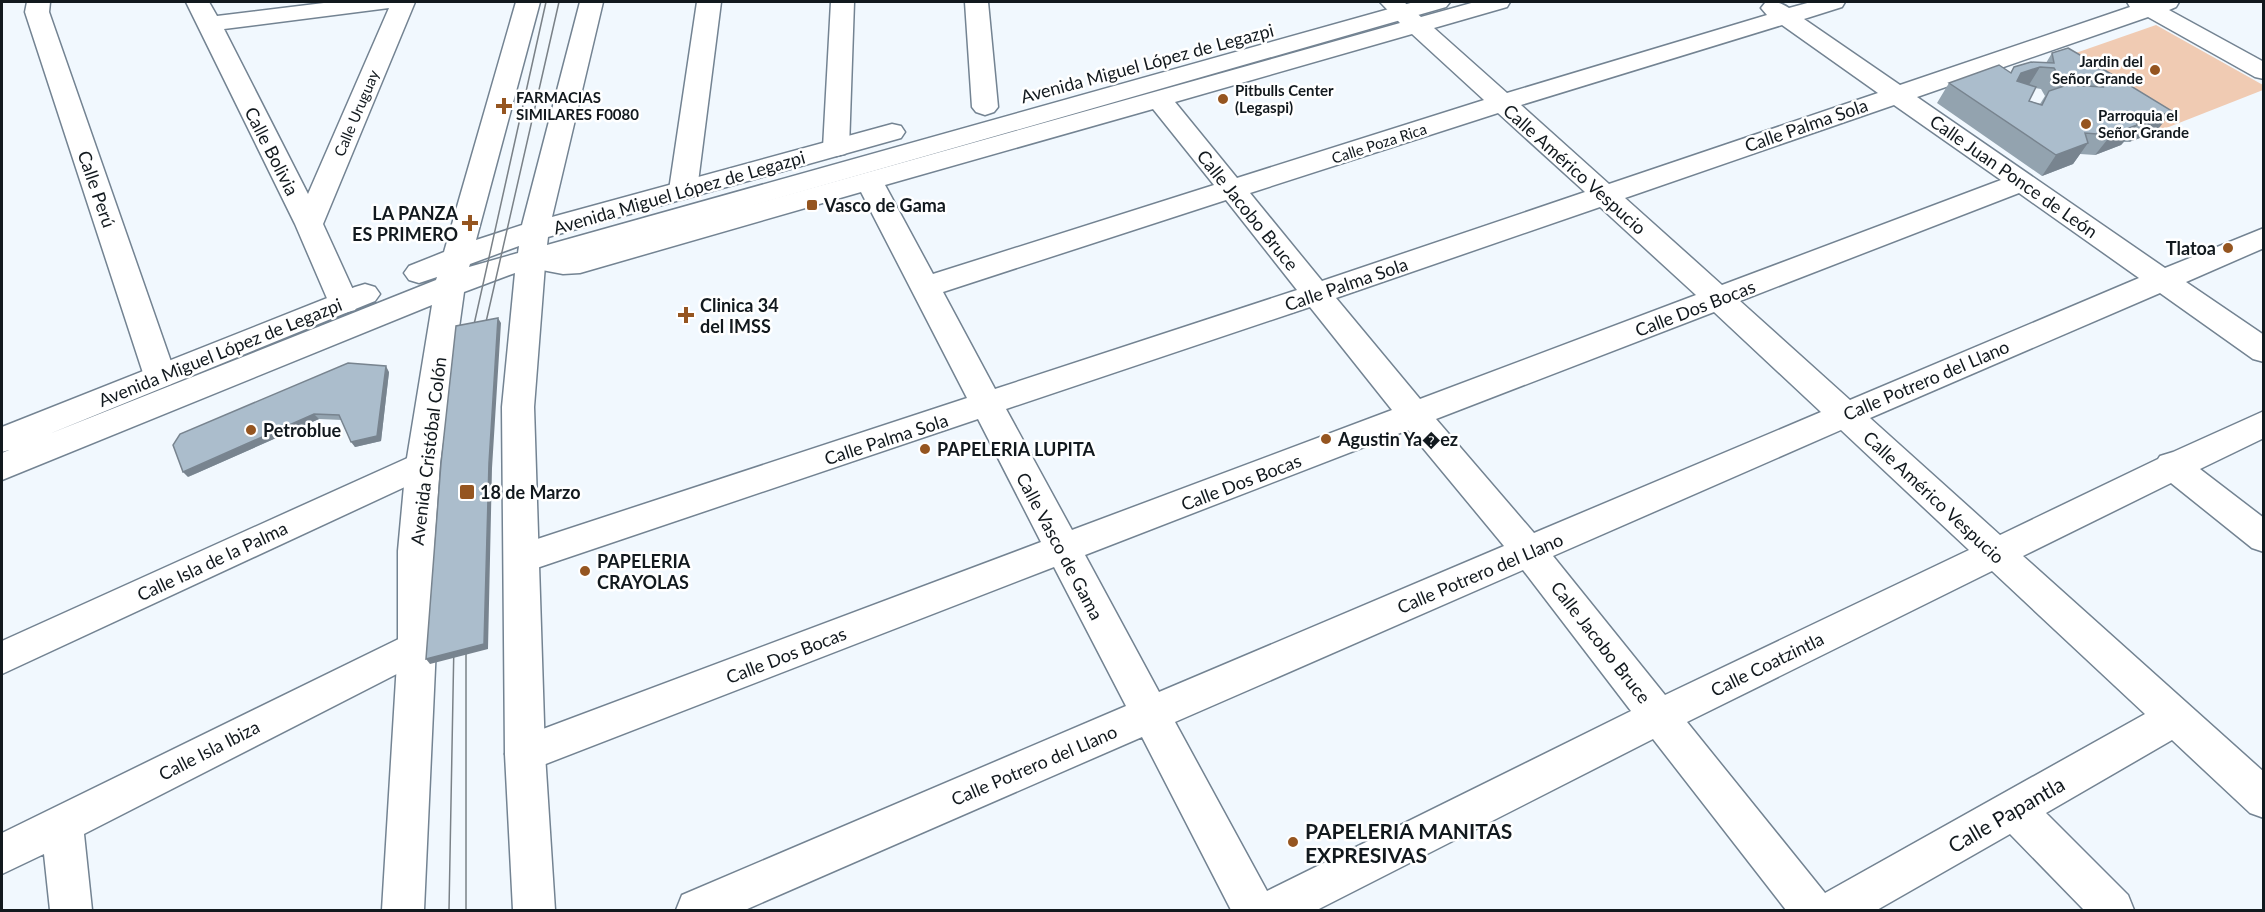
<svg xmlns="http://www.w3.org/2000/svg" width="2265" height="912" font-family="Lato,sans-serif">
	<rect width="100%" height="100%" fill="#f1f8fe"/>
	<!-- green -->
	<path fill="#f0cbb3" d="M 2156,25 L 2263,85 L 2263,90 L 2156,132 L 2047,63 Z"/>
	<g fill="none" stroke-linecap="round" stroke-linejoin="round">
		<defs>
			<path id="minor" d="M 27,2 L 50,2 L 49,12 L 176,376 L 171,384 L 160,388 L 149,384 L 144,376 L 25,12 Z
				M 186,2 L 209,2 L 217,16 L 332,2 L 415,2 L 323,224 L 359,303 L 355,310 L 344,313 L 333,310 L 329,303 L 295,224 ZM 389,8 L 308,194 L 224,29 Z
				M 697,2 L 721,2 L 697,190 L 693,196 L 683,199 L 673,196 L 669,190 Z
				M 831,2 L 854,2 L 849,148 L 845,154 L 836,156 L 827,154 L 823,148 Z
				M 965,2 L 988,2 L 998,107 L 994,112 L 985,115 L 976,112 L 972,107 Z
				M 1380,2 L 1404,2 L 1421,17 L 1475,2 L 1510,2 L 1507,7 L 1434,28 L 1507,93 L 1767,15 L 1761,8 L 1765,3 C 1775,1 1780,2 1789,8 L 1811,2 L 1845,2 L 1842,7 L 1804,19 L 1900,85 L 2130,7 L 2127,2 L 2179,2 L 2176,7 L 2169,10 L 2264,62 L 2264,79 L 2255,77 L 2148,17 L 1917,97 L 2165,268 L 2264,228 L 2264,248 L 2186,282 L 2264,335 L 2264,362 L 2253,359 L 2160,293 L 1870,418 L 2000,535 L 2158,459 L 2160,456 L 2173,452 L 2264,411 L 2264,438 L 2200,469 L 2264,518 L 2264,552 L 2252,548 L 2171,483 L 2023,556 L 2264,772 L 2264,818 L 2250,813 L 2172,740 L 2046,813 L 2128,895 L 2134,910 L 2084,910 L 2010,834 L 1877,910 L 1786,910 L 1653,739 L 1317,910 L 1231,910 L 1142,737 L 745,910 L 676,910 L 682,895 L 1126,706 L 1054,567 L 525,772 L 511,767 L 505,754 L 511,741 L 1041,542 L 978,419 L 522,573 L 510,568 L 504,558 L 510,548 L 967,398 L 861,192 L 580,273 L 563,274 L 521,266 L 517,259 L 521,252 C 539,247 560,254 580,253 L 1400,23 ZM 1782,25 L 1878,93 L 1609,184 L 1521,105 ZM 1412,34 L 1484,100 L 1237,178 L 1175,102 ZM 1894,105 L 2001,180 L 1722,285 L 1625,198 ZM 1153,109 L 1214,185 L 933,274 L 885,185 ZM 1498,113 L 1585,192 L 1322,281 L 1250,193 ZM 2019,193 L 2139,278 L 1850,400 L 1740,301 ZM 1226,200 L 1297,290 L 995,389 L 943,292 ZM 1600,207 L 1696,295 L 1420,399 L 1336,298 ZM 1310,307 L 1392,410 L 1072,530 L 1006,409 ZM 1714,312 L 1821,412 L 1534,533 L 1436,419 ZM 1408,430 L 1504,546 L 1159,692 L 1085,555 ZM 1841,430 L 1969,550 L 1665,695 L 1553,556 ZM 1523,570 L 1631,711 L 1267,891 L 1175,722 ZM 1992,571 L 2145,714 L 1825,893 L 1687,722 Z
				M 423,451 L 435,455 L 440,464 L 435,473 L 2,674 L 2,641 Z
				M 417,630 L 430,635 L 436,646 L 430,657 L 84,834 L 92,910 L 50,910 L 44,854 L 2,874 L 2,833 Z"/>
			<path id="major" d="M 516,2 L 540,2 L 476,240 L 522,225 L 580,2 L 603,2 L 552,217 L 892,124 L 901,126 L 905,132 L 901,138 L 548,237 L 547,245 L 1414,2 L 1450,2 L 1446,7 L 545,265 L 534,407 L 545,754 L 555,910 L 513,910 L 505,754 L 502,407 L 515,273 L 464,292 L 440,464 L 434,551 L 436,646 L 424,910 L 382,910 L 398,646 L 398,551 L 406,464 L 432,305 L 2,480 L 2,453 L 9,450 L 2,452 L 2,427 L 355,287 L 365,284 L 375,287 L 380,294 L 375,301 L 49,434 L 436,280 L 437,277 L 419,283 L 409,280 L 404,273 L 409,266 L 444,252 ZM 519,246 L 518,253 L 469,267 L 470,264 Z"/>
		</defs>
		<!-- minor casing -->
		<use href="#minor" stroke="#738392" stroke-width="3"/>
		<!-- major casing -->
		<use href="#major" stroke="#738392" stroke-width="3"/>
		<!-- minor -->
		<use href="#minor" fill="#fff" fill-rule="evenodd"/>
		<!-- major -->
		<use href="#major" fill="#fff" fill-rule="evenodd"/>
		<!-- tram -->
		<path stroke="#7a8187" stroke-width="1.5" d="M 486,335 L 486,322 L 559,2
			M 471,338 L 546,2
			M 466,638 L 466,910
			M 449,910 L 454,641"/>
	</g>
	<!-- wall -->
	<path fill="#93a3af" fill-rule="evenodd" d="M 2052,53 L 2092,68 L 2156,132 L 2129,142 L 2124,142 L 2121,145 L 2095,155 L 2080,154 L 2073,164 L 2042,176 L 1937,103 L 1949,83 L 2010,73 L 2014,67 L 2046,63 ZM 2035,88 L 2041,89 L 2045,96 L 2040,104 L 2029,101 Z
		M 389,372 L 381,441 L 355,447 L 342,420 L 319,419 L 188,477 Z"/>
	<!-- shaded-wall -->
	<path fill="#78848f" d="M 2040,67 L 2027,88 L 2008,94 L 2021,73 Z
		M 2172,111 L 2156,132 L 2129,142 L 2144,122 Z
		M 2137,125 L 2121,145 L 2095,155 L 2111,135 Z
		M 2088,143 L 2073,164 L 2042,176 L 2056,155 Z
		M 498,318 L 501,323 L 492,468 L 488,649 L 430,664 L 426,659 L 489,463 Z
		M 386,366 L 389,372 L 381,441 L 355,447 L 351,442 Z
		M 314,414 L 319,419 L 188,477 L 183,472 Z"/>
	<!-- building -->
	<path fill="#abbdcc" stroke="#78848f" stroke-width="1.5" fill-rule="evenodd" d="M 2068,48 L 2087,59 L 2092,68 L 2103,69 L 2172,111 L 2144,122 L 2136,121 L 2137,125 L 2111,135 L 2085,133 L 2088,143 L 2056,155 L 1949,83 L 1999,65 L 2011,73 L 2014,67 L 2031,62 L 2054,63 L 2052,53 ZM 2040,67 L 2054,68 L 2061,79 L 2099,81 L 2103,87 L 2067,85 L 2049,91 L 2042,105 L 2029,101 L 2036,87 L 2017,81 L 2021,73 Z
		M 498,318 L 489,463 L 484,644 L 426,659 L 441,463 L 456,326 Z
		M 348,363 L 386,366 L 377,436 L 351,442 L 339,415 L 314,414 L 183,472 L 173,445 L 180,434 Z"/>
	<!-- markers -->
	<g fill="#955520" stroke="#fff" stroke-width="2">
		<circle cx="2155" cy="70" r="6"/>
		<circle cx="1223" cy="99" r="6"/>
		<path d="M501 97h6v6h6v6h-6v6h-6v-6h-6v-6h6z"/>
		<circle cx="2086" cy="124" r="6"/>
		<rect x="806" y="199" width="12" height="12" rx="3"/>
		<path d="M467 214h6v6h6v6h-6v6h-6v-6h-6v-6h6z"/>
		<circle cx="2228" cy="248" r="6"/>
		<path d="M683 306h6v6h6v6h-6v6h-6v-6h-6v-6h6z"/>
		<circle cx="251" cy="430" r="6"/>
		<circle cx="1326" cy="439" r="6"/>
		<circle cx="925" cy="449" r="6"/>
		<rect x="459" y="484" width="16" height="16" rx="3"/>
		<circle cx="585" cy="571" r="6"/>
		<circle cx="1293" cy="842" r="6"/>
	</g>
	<g text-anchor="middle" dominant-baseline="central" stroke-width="5" stroke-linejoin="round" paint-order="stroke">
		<!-- far-poi labels -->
		<g font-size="15" font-weight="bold" fill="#12191e" stroke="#fff" text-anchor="start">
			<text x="2143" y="61" text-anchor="end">Jardin del<tspan x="2143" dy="17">Señor Grande</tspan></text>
			<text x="1235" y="90">Pitbulls Center<tspan x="1235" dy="17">(Legaspi)</tspan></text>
			<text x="516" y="97">FARMACIAS<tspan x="516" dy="17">SIMILARES F0080</tspan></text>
			<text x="2098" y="115">Parroquia el<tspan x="2098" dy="17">Señor Grande</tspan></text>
		</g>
		<!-- far-street labels -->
		<g font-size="15" fill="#12191e" stroke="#fff">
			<text transform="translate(356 113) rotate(-67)">Calle Uruguay</text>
			<text transform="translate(1379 143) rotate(-18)">Calle Poza Rica</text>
		</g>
		<!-- street labels -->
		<g font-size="18" fill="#12191e" stroke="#fff">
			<text transform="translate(1147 63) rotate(-15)">Avenida Miguel López de Legazpi</text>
			<text transform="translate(1806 125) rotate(-19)">Calle Palma Sola</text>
			<text transform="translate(272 151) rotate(63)">Calle Bolivia</text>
			<text transform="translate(1575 169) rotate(42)">Calle Américo Vespucio</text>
			<text transform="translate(2014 176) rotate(35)">Calle Juan Ponce de León</text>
			<text transform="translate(97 189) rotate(71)">Calle Perú</text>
			<text transform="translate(679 192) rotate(-16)">Avenida Miguel López de Legazpi</text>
			<text transform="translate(1248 210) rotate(51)">Calle Jacobo Bruce</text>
			<text transform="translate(1346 284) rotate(-19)">Calle Palma Sola</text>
			<text transform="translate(1695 308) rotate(-21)">Calle Dos Bocas</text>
			<text transform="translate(220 352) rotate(-22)">Avenida Miguel López de Legazpi</text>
			<text transform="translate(1926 380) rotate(-23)">Calle Potrero del Llano</text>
			<text transform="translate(886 439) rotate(-18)">Calle Palma Sola</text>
			<text transform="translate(428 451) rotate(-83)">Avenida Cristóbal Colón</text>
			<text transform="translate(1241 482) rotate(-21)">Calle Dos Bocas</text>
			<text transform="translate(1934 497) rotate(43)">Calle Américo Vespucio</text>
			<text transform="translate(1060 546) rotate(62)">Calle Vasco de Gama</text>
			<text transform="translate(212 561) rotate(-25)">Calle Isla de la Palma</text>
			<text transform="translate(1480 573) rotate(-23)">Calle Potrero del Llano</text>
			<text transform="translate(1601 642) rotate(52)">Calle Jacobo Bruce</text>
			<text transform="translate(786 655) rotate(-21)">Calle Dos Bocas</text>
			<text transform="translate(1767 664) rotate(-26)">Calle Coatzintla</text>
			<text transform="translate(209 750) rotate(-27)">Calle Isla Ibiza</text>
			<text transform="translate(1034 765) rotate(-23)">Calle Potrero del Llano</text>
		</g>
		<!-- poi labels -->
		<g font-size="18" font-weight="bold" fill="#12191e" stroke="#fff" text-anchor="start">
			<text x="824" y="205">Vasco de Gama</text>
			<text x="458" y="213" text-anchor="end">LA PANZA<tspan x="458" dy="21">ES PRIMERO</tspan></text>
			<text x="2216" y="248" text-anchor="end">Tlatoa</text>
			<text x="700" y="305">Clinica 34<tspan x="700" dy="21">del IMSS</tspan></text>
			<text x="263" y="430">Petroblue</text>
			<text x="1338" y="439">Agustin Ya�ez</text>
			<text x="937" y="449">PAPELERIA LUPITA</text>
			<text x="480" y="492">18 de Marzo</text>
			<text x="597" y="561">PAPELERIA<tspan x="597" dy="21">CRAYOLAS</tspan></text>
		</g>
		<!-- near-street labels -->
		<g font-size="21" fill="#12191e" stroke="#fff">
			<text transform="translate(2006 814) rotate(-30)">Calle Papantla</text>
		</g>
		<!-- near-poi labels -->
		<g font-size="21" font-weight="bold" fill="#12191e" stroke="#fff" text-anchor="start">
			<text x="1305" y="830">PAPELERIA MANITAS<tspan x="1305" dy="24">EXPRESIVAS</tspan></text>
		</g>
	</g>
	<!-- border -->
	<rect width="2265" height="912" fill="none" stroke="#12191e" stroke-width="6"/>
</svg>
